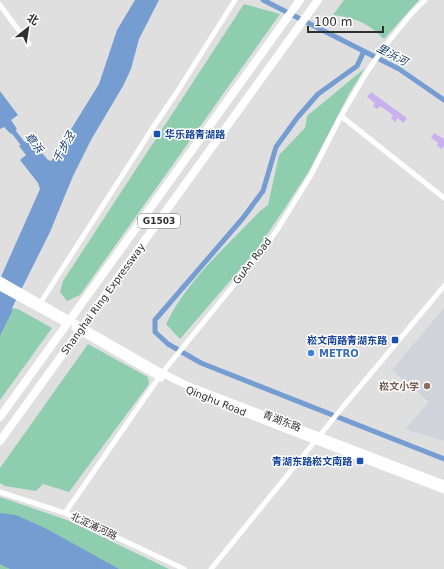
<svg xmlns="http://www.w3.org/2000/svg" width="444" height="569" font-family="'DejaVu Sans','Noto Sans SC',sans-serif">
	<rect width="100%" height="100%" fill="#dfdfe0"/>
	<!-- built -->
	<path fill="#d1d3db" d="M 444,308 L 444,441 L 405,429 L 429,402 L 392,370 Z"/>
	<!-- green -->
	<path fill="#8eceaf" d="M 344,0 L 419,0 L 384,39 C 368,23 356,18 333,15 Z
		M 244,4 L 280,14 L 80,295 L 67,301 L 60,292 L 63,281 Z
		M 365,68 L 349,94 L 309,171 L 285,208 L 255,252 L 180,339 L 166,324 C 187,280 227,246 260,211 L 268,205 L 279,155 L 305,128 L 307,116 Z
		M 12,308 L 18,309 L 52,328 L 0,400 L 0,336 L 12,312 Z
		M 88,344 L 148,377 L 149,384 L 69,492 L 43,484 L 36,491 L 5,486 L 0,483 L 0,468 Z
		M 0,497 L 67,520 L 169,569 L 0,569 Z"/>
	<!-- water -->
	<path fill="#769dd2" d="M 135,0 L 159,0 L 139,39 L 131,69 L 123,86 L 91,140 L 73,176 L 50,232 L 12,308 L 12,312 L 0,336 L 0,279 L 40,189 L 38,183 L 20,160 L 26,155 L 19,146 L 27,140 L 33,150 L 37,147 L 48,160 L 51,161 L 52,160 L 99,84 L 117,30 Z
		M 0,91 L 18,115 L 11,120 L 17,129 L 11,134 L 4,127 L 0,129 Z
		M 0,513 L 16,515 L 47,529 L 119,569 L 10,569 L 0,564 Z"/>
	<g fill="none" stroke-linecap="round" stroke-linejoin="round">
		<!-- canal -->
		<path stroke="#769dd2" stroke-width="5" d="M 263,0 L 399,69 L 444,100
			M 364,51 L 357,66 L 318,94 L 297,118 L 276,147 L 263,191 L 243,218 L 155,320 L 155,332 L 168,344 L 201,363 L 444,459
			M 10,127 L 26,148"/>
	</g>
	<!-- building -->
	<path fill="#cab0ee" d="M 371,92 L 407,118 L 403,123 L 398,118 L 395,122 L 391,118 L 393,115 L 380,106 L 377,109 L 373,106 L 375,103 L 367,97 Z
		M 434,133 L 444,139 L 444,145 L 442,149 L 437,146 L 438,143 L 431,138 Z"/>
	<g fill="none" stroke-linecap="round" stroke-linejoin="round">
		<!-- minor -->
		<path stroke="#fff" stroke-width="5" d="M 0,5 L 29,44
			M 341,116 L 444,198
			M 39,305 L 152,129 L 179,89 L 235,0
			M 0,492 L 65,513 L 184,569
			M 65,513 L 162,373 L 260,253 L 277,230 L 311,175 L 341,116 L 367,72 L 385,46 L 411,14 L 425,0
			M 211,569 L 342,408 L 444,286"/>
		<!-- major -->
		<path stroke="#fff" stroke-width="7" d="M 0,280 L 162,373 L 184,384 L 444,484
			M 0,287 L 64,322
			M 75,328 L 161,378
			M 202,396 L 275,425 L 444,490"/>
		<!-- highway -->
		<path stroke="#fff" stroke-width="8" d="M 0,417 L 300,0
			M 0,441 L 318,0"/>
	</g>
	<!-- markers -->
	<g fill="#1a4fb4" stroke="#fff" stroke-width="1.5">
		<rect x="153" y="130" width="8" height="8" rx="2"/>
		<rect x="391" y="336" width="8" height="8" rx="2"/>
		<rect x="356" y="457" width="8" height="8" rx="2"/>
	</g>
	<circle fill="#3f7fe0" stroke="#fff" stroke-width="1.5" cx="311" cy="353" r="4"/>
	<circle fill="#8d6e63" stroke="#fff" stroke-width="1.5" cx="427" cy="386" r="4"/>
	<g text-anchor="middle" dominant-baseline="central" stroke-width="3" stroke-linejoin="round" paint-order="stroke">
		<!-- shield labels -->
		<rect fill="#fff" stroke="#6d6d6d" stroke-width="1" x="138" y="214" width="42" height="14" rx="3"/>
		<g font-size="9" font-weight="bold" fill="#2f2f2f">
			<text x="159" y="221">G1503</text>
		</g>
		<!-- transit labels -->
		<g font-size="10" font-weight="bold" fill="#164399" stroke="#fff" text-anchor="end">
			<text x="165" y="134" text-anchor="start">华乐路青湖路</text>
			<text x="387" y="340">崧文南路青湖东路</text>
			<text x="352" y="461">青湖东路崧文南路</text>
		</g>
		<!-- street labels -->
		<g font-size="10" fill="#2f2f2f" stroke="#fff">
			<text transform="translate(252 261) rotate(-52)">GuAn Road</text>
			<text transform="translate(103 299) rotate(-54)">Shanghai Ring Expressway</text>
			<text transform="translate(216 401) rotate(22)">Qinghu Road</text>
			<text transform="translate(282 421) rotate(21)">青湖东路</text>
			<text transform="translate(94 526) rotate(25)">北淀浦河路</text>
		</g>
		<!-- shop labels -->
		<g font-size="10" font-weight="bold" fill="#366cbe" stroke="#fff" text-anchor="start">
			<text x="319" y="353">METRO</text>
		</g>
		<!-- education labels -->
		<g font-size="10" font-weight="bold" fill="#785e54" stroke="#fff" text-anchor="end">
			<text x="419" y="386">崧文小学</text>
		</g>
		<!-- water labels -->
		<g font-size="11" font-style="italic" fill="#0f3567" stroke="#fff">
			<text transform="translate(392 55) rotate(28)">里浜河</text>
			<text transform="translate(34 143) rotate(53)">章浜</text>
			<text transform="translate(64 147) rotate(-61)">千步泾</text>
		</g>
	</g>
	<!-- north arrow -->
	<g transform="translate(28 28) rotate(30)" stroke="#ffffff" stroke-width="3" paint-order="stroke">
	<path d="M0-3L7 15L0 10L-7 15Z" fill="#2f2f2f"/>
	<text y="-6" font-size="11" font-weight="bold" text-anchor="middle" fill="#2f2f2f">北</text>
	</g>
	<!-- scale -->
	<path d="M308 26v6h75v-6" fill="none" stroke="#2f2f2f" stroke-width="2"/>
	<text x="314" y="26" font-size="12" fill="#2f2f2f" stroke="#ffffff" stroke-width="3" paint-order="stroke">100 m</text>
</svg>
